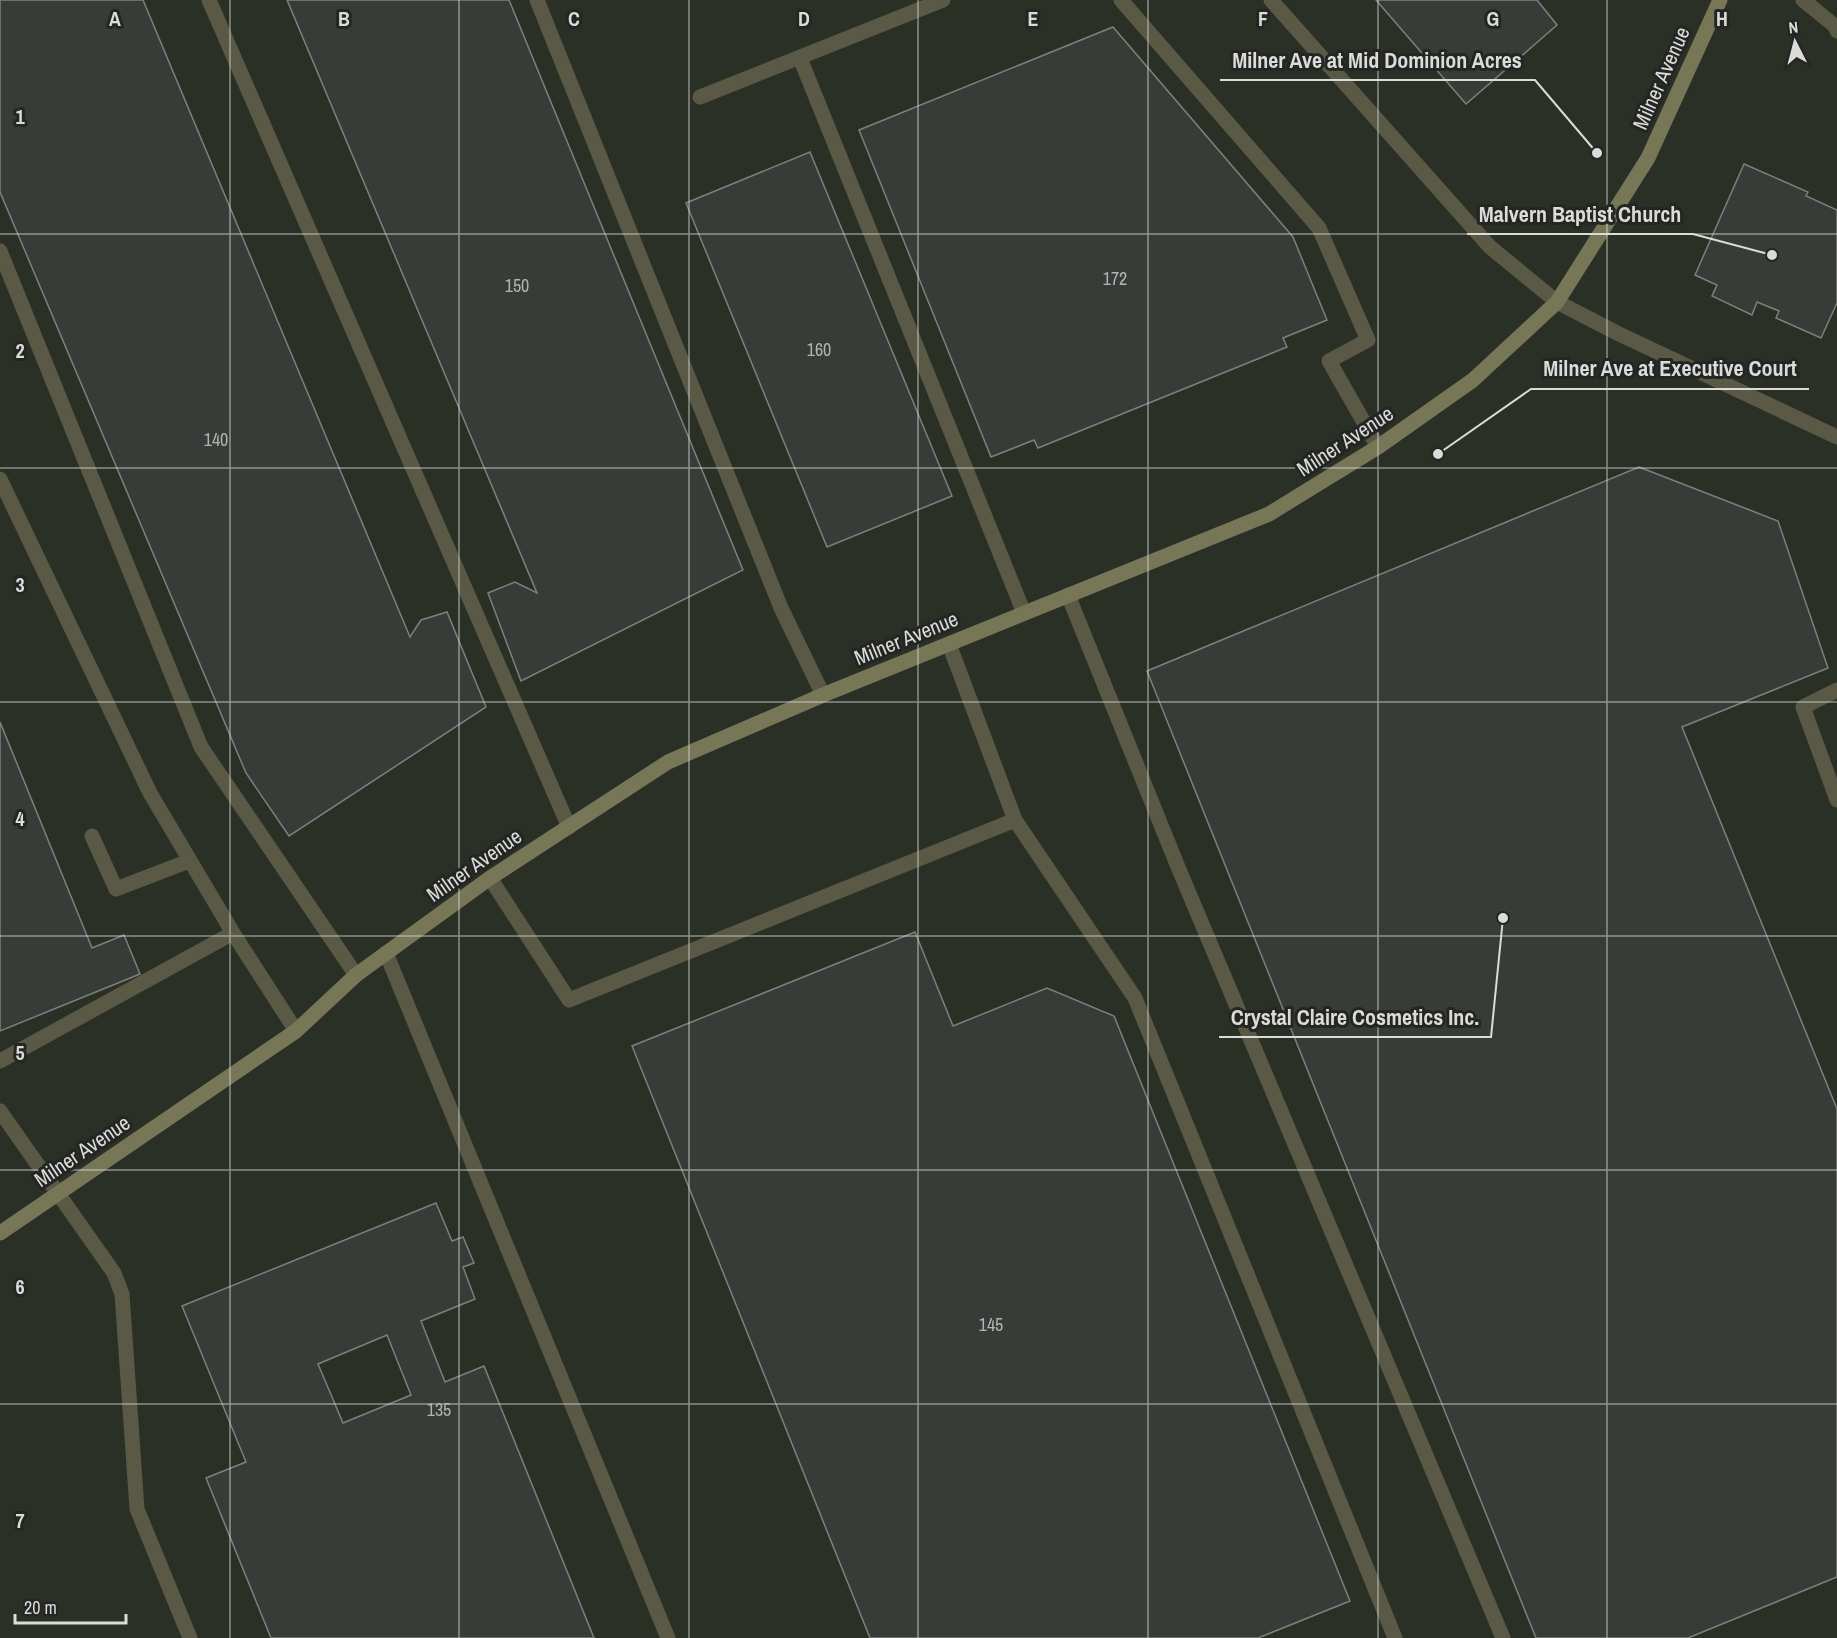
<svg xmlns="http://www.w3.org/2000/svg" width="1837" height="1638" font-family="'Archivo Narrow',sans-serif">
	<rect width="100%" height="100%" fill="#232622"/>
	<!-- built -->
	<path fill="#2b3027" d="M 0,0 L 1837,0 L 1837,1638 L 0,1638 Z"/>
	<!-- building -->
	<path fill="#383c39" stroke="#7d817d" stroke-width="1.5" fill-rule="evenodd" d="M 0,0 L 143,0 L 410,637 L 421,620 L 447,612 L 486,707 L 289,836 L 246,773 L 0,192 Z
		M 287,0 L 509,0 L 743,570 L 521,681 L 488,593 L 515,582 L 537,593 Z
		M 1376,0 L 1537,0 L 1557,25 L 1466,104 Z
		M 1113,27 L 1293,237 L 1327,320 L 1283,338 L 1287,347 L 1038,448 L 1034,440 L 991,457 L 859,130 Z
		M 810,152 L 952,496 L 827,547 L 686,203 Z
		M 1744,164 L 1808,192 L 1806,196 L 1837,210 L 1837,303 L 1821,338 L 1776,318 L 1779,311 L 1757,302 L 1752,315 L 1712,296 L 1717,285 L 1695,275 Z
		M 1639,467 L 1778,521 L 1828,668 L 1682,727 L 1837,1109 L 1837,1577 L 1688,1638 L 1536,1638 L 1147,671 Z
		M 0,722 L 92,948 L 124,935 L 140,974 L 0,1031 Z
		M 915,932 L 953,1026 L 1047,988 L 1114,1016 L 1350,1601 L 1258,1638 L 870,1638 L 632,1046 Z
		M 436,1203 L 452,1241 L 463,1237 L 474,1263 L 463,1267 L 475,1299 L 421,1321 L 445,1382 L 484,1366 L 594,1638 L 271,1638 L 206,1478 L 246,1462 L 182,1306 ZM 387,1335 L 411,1395 L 343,1423 L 318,1364 Z"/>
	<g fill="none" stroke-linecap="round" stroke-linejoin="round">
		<!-- lane -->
		<path stroke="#595946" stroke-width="15" d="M 209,0 L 569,827
			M 537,0 L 781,608 L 823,695
			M 1121,0 L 1319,228 L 1368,340 L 1329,361 L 1378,447
			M 1803,0 L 1835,26 L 1837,31
			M 800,58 L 1024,613
			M 700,97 L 943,0
			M 0,251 L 201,747 L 356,975
			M 0,479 L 150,793 L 233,933 L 296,1031
			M 1068,595 L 1178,867 L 1503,1638
			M 949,644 L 1015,820 L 1135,998 L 1395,1638
			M 1837,690 L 1803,707 L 1837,800
			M 92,836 L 116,889 L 189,861
			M 490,878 L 569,1000 L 1015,820
			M 386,953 C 478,1182 575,1409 668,1638
			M 0,1061 L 233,933
			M 0,1111 L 114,1273 L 122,1294 L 137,1509 L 190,1638"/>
		<!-- street -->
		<path stroke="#595946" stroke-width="15" d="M 1271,0 L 1490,247 L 1557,302 L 1617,333 L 1837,437"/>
		<!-- secondary -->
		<path stroke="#777758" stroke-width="15" d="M 0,1233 L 296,1031 L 356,975 L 490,878 L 668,762 L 823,695 L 1269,514 L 1378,447 L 1473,380 L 1557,302 L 1648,158 L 1720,0"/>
	</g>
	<!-- grid -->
	<path fill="none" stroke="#dbdcda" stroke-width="1.5" stroke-opacity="0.55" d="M 230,0 L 230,1638M 459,0 L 459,1638M 689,0 L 689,1638M 918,0 L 918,1638M 1148,0 L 1148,1638M 1378,0 L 1378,1638M 1607,0 L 1607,1638M 0,234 L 1837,234M 0,468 L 1837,468M 0,702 L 1837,702M 0,936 L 1837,936M 0,1170 L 1837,1170M 0,1404 L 1837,1404"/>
	<g text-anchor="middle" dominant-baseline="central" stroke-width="6" stroke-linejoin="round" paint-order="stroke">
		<!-- number labels -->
		<g font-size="18" fill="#b2b4b2">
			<text x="1115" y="278">172</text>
			<text x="517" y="285">150</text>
			<text x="819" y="349">160</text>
			<text x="216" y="439">140</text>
			<text x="991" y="1324">145</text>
			<text x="439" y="1409">135</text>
		</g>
		<!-- street labels -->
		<g font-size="21" fill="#dbdcda" stroke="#232622">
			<text transform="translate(1661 78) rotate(-66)">Milner Avenue</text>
			<text transform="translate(1345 441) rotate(-33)">Milner Avenue</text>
			<text transform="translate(906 638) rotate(-22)">Milner Avenue</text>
			<text transform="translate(474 865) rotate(-35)">Milner Avenue</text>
			<text transform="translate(82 1151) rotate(-34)">Milner Avenue</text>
		</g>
	</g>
	<g font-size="20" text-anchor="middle" font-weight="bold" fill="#dbdcda" stroke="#232622" stroke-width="6" stroke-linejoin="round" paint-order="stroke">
		<text x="115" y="26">A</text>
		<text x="344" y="26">B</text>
		<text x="574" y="26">C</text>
		<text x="804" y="26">D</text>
		<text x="1033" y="26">E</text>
		<text x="1263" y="26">F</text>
		<text x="1493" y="26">G</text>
		<text x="1722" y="26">H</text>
		<text x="20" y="124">1</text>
		<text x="20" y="358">2</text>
		<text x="20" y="592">3</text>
		<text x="20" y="826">4</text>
		<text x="20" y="1060">5</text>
		<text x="20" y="1294">6</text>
		<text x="20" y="1528">7</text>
	</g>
	<!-- callouts -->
	<path fill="none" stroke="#dbdcda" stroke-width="2" d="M1597 153L1535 80H1220M1772 255L1693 234H1467M1438 454L1531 389H1809M1503 918L1491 1037H1219"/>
	<g fill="#dbdcda" stroke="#232622" stroke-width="2">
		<circle cx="1597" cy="153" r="6"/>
		<circle cx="1772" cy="255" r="6"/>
		<circle cx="1438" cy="454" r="6"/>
		<circle cx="1503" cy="918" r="6"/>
	</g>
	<g font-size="22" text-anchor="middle" font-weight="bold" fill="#dbdcda" stroke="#232622" stroke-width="6" stroke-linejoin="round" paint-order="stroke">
		<text x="1377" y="68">Milner Ave at Mid Dominion Acres</text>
		<text x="1580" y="222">Malvern Baptist Church</text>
		<text x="1670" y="376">Milner Ave at Executive Court</text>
		<text x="1355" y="1025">Crystal Claire Cosmetics Inc.</text>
	</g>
	<!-- north arrow -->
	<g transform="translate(1795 42) rotate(354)" stroke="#232622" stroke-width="4.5" paint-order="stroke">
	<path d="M0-4.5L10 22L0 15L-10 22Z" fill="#dbdcda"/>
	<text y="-9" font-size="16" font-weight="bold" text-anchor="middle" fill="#dbdcda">N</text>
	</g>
	<!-- scale -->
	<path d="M15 1614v9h111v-9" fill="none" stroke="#dbdcda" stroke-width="3"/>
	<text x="24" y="1614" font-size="18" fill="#dbdcda" stroke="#232622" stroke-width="4.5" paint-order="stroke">20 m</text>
</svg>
